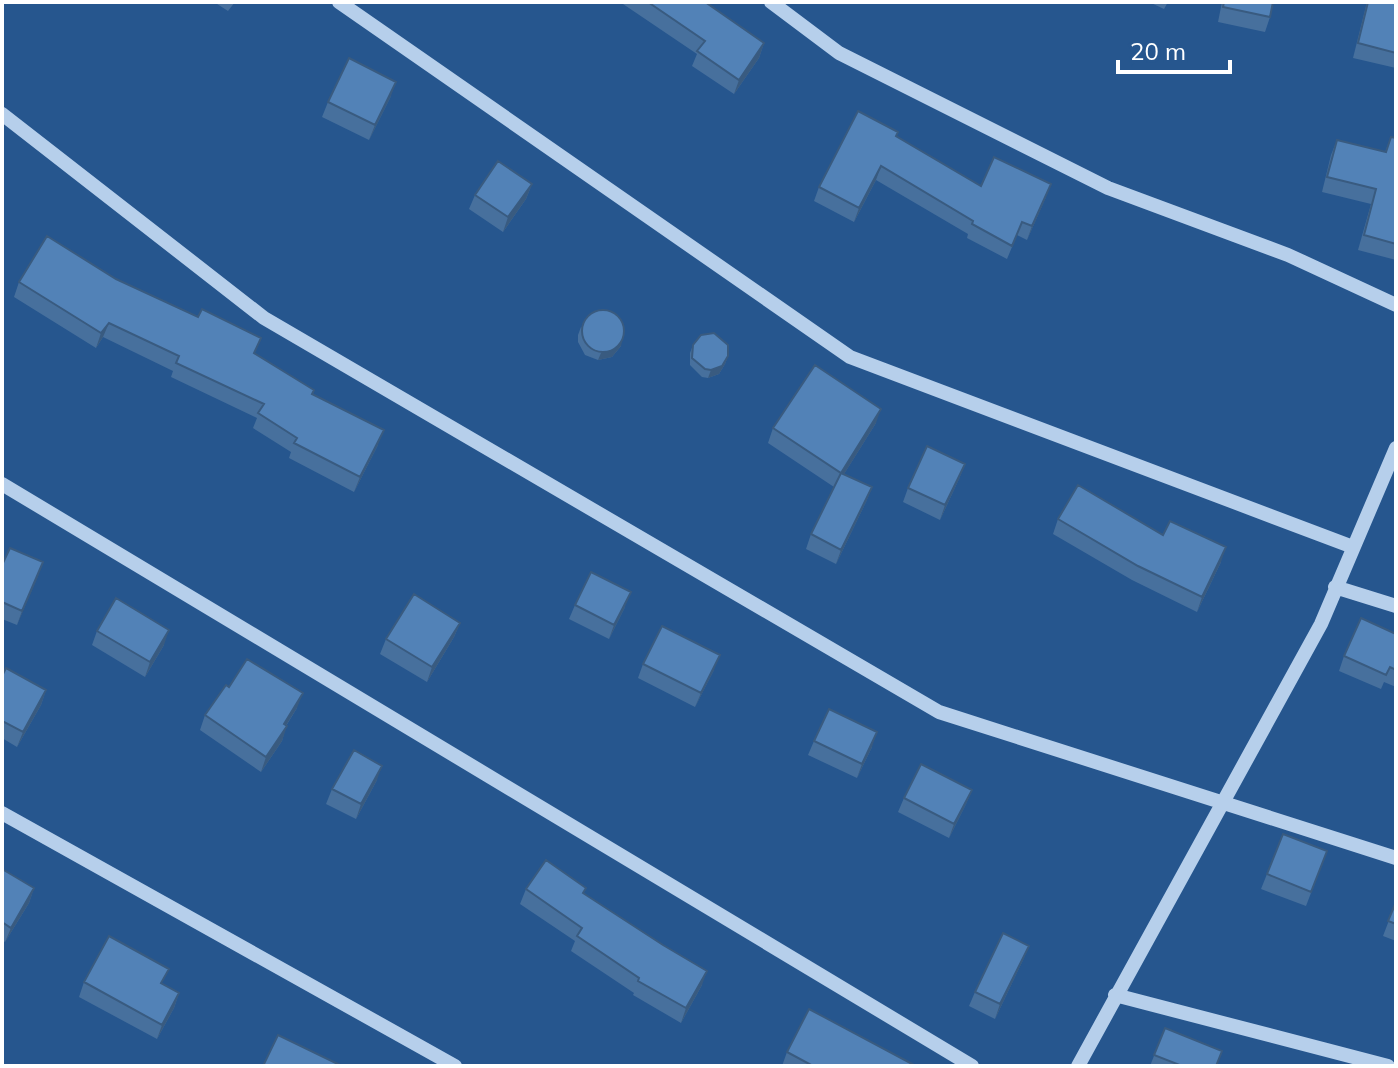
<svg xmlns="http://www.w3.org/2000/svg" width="1398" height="1068" font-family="Mulish,sans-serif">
	<rect width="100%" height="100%" fill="#26568e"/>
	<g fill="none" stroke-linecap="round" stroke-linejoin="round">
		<!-- minor -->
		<path stroke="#b6cfeb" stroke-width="14" d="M 339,2 L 850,357 L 1353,547
			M 771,2 L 839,53 L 1108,188 L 1288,255 L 1396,305
			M 2,114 L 264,318 L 939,712 L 1396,858
			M 2,484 L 972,1066
			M 1335,587 L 1396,606
			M 2,813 L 455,1066
			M 1115,995 L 1388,1066
			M 1078,1066 L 1321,624 L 1396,448"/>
	</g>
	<!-- wall -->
	<path fill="#47709d" d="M 214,2 L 235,2 L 228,11 Z
		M 624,2 L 705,2 L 764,43 L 759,58 L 734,94 L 692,66 L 697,54 L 623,4 Z
		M 1149,2 L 1168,2 L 1164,9 Z
		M 1222,2 L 1273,2 L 1270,17 L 1265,32 L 1218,22 Z
		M 1367,2 L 1396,2 L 1396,68 L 1353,58 Z
		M 391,96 L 369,140 L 322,117 L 328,102 Z
		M 897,137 L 981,186 L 1046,197 L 1027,240 L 1017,235 L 1007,259 L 967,238 L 968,234 L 876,180 L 854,222 L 814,201 L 819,187 Z
		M 1391,137 L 1396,138 L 1396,260 L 1358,250 L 1371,204 L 1322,192 L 1331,155 L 1337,140 L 1385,152 Z
		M 532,184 L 526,199 L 503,232 L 469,209 L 475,195 Z
		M 116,279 L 255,354 L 314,390 L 313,394 L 378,445 L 354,492 L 289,458 L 291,452 L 253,428 L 257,418 L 171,377 L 173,371 L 103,337 L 96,348 L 14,297 L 19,282 Z
		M 581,327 L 621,346 L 612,357 L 598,360 L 585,355 L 578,342 L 578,335 Z
		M 693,345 L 728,356 L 725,364 L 719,374 L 708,378 L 702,377 L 690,365 L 690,353 Z
		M 876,423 L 844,474 L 872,487 L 866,502 L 836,564 L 806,549 L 811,534 L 834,487 L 768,443 L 773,428 Z
		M 965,464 L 959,479 L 940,520 L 903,502 L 908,488 Z
		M 1058,519 L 1163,535 L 1221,562 L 1197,612 L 1132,580 L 1053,534 Z
		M 43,562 L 17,625 L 2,619 L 2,565 Z
		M 575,605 L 625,607 L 609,639 L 569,619 Z
		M 460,623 L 454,637 L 427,682 L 380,654 L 386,639 Z
		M 97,631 L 164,645 L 145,677 L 92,645 Z
		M 1396,634 L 1396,687 L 1384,682 L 1381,689 L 1339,671 L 1344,656 Z
		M 643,664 L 714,670 L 695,707 L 638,678 Z
		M 2,676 L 46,690 L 41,705 L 17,747 L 2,738 Z
		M 229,687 L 297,708 L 286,726 L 282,741 L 261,772 L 200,730 L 205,715 Z
		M 814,741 L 872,747 L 857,778 L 808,755 Z
		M 377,780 L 356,819 L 326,804 L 332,789 Z
		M 972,790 L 966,804 L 949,838 L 898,812 L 904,798 Z
		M 1283,834 L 1327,851 L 1306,906 L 1261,889 Z
		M 2,869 L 34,888 L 29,903 L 5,942 L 2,940 Z
		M 526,889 L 584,894 L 702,985 L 681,1023 L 633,995 L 634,993 L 571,951 L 575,941 L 520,904 Z
		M 1396,902 L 1396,941 L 1383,936 Z
		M 1029,946 L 1023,960 L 995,1019 L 969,1006 L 975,992 Z
		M 84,982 L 163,984 L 179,993 L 174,1008 L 157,1039 L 79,997 Z
		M 1165,1028 L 1217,1066 L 1150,1066 Z
		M 787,1052 L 916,1066 L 782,1066 Z"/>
	<!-- shaded-wall -->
	<path fill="#395b80" d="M 764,43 L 759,58 L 734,94 L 739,80 Z
		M 396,82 L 391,96 L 369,140 L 375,125 Z
		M 881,166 L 876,180 L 854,222 L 859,208 Z
		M 532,184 L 526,199 L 503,232 L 508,217 Z
		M 1051,184 L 1046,197 L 1027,240 L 1032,226 Z
		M 109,323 L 103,337 L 96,348 L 101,333 Z
		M 623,338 L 621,346 L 612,357 L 598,360 L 601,353 Z
		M 728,356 L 725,364 L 719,374 L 708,378 L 711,370 Z
		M 881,409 L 876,423 L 836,487 L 841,473 Z
		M 384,430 L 378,445 L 354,492 L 360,477 Z
		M 965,464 L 959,479 L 940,520 L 945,505 Z
		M 872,487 L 866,502 L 836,564 L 841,550 Z
		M 1226,547 L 1221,562 L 1197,612 L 1202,597 Z
		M 43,562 L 38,577 L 17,625 L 22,611 Z
		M 631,592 L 625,607 L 609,639 L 614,625 Z
		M 460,623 L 454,637 L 427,682 L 432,667 Z
		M 169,630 L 164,645 L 145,677 L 150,662 Z
		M 720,655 L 714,670 L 695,707 L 701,693 Z
		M 46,690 L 41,705 L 17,747 L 23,732 Z
		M 303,693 L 297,708 L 278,738 L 284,724 Z
		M 287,726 L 282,741 L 261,772 L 266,757 Z
		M 877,732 L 872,747 L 857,778 L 862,764 Z
		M 382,766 L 377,780 L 356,819 L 361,804 Z
		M 972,790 L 966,804 L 949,838 L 954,824 Z
		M 34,888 L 29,903 L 5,942 L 11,928 Z
		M 1029,946 L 1023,960 L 995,1019 L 1000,1004 Z
		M 707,971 L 702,985 L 681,1023 L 686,1008 Z
		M 179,993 L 174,1008 L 157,1039 L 162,1025 Z"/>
	<!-- building -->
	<path fill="#5282b7" stroke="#395b80" stroke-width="2" d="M 648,2 L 705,2 L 764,43 L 739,80 L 697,51 L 705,41 Z
		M 1224,2 L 1273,2 L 1270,17 L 1223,7 Z
		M 1368,2 L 1396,2 L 1396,53 L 1358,43 Z
		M 349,58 L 396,82 L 375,125 L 328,102 Z
		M 858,111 L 898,132 L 896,136 L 981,186 L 994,157 L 1051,184 L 1032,226 L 1022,222 L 1012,246 L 972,224 L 973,221 L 881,166 L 859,208 L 819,187 Z
		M 1391,137 L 1396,138 L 1396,244 L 1364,235 L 1376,189 L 1327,177 L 1337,140 L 1386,152 Z
		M 498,161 L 532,184 L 508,217 L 475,195 Z
		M 47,236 L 116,279 L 198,317 L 202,309 L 261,338 L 254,353 L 314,390 L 312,394 L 384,430 L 360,477 L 294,443 L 297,438 L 258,413 L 264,404 L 176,363 L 179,356 L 109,323 L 101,333 L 19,282 Z
		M582 331a21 21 0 1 1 42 0a21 21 0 1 1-42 0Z
		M 714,333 L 728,345 L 728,356 L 722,366 L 711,370 L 705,369 L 692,358 L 693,345 L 701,335 Z
		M 815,365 L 881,409 L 841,473 L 773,428 Z
		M 927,446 L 965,464 L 945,505 L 908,488 Z
		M 841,473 L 872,487 L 841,550 L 811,534 Z
		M 1078,485 L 1163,535 L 1170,521 L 1226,547 L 1202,597 L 1138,566 L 1058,519 Z
		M 10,548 L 43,562 L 22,611 L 2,602 L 2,565 Z
		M 591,572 L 631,592 L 614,625 L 575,605 Z
		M 414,594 L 460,623 L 432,667 L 386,639 Z
		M 116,598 L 169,630 L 150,662 L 97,631 Z
		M 1361,618 L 1396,634 L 1396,670 L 1390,667 L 1386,675 L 1344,656 Z
		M 662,626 L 720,655 L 701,693 L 643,664 Z
		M 247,659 L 303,693 L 284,724 L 287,726 L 266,757 L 205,715 L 226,685 L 229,687 Z
		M 6,668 L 46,690 L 23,732 L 2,721 L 2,676 Z
		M 829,709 L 877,732 L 862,764 L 814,741 Z
		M 354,750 L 382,766 L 361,804 L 332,789 Z
		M 921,764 L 972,790 L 954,824 L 904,798 Z
		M 1283,834 L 1327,851 L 1311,892 L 1267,874 Z
		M 546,860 L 586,888 L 583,893 L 663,945 L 707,971 L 686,1008 L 638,981 L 639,978 L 577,936 L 582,928 L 526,889 Z
		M 2,869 L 34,888 L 11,928 L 2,922 Z
		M 1396,902 L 1396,924 L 1388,921 Z
		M 1003,933 L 1029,946 L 1000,1004 L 975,992 Z
		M 109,936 L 169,969 L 161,983 L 179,993 L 162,1025 L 84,982 Z
		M 809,1009 L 916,1066 L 813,1066 L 787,1052 Z
		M 1165,1028 L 1222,1051 L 1216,1066 L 1182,1066 L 1154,1055 Z
		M 278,1035 L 342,1066 L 263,1066 Z"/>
	<!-- border -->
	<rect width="1398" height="1068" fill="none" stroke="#ffffff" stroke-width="8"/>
	<!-- scale -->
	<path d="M1118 60v12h112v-12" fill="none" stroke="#ffffff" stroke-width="4"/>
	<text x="1130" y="60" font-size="24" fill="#ffffff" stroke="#26568e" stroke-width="6" paint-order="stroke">20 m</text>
</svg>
